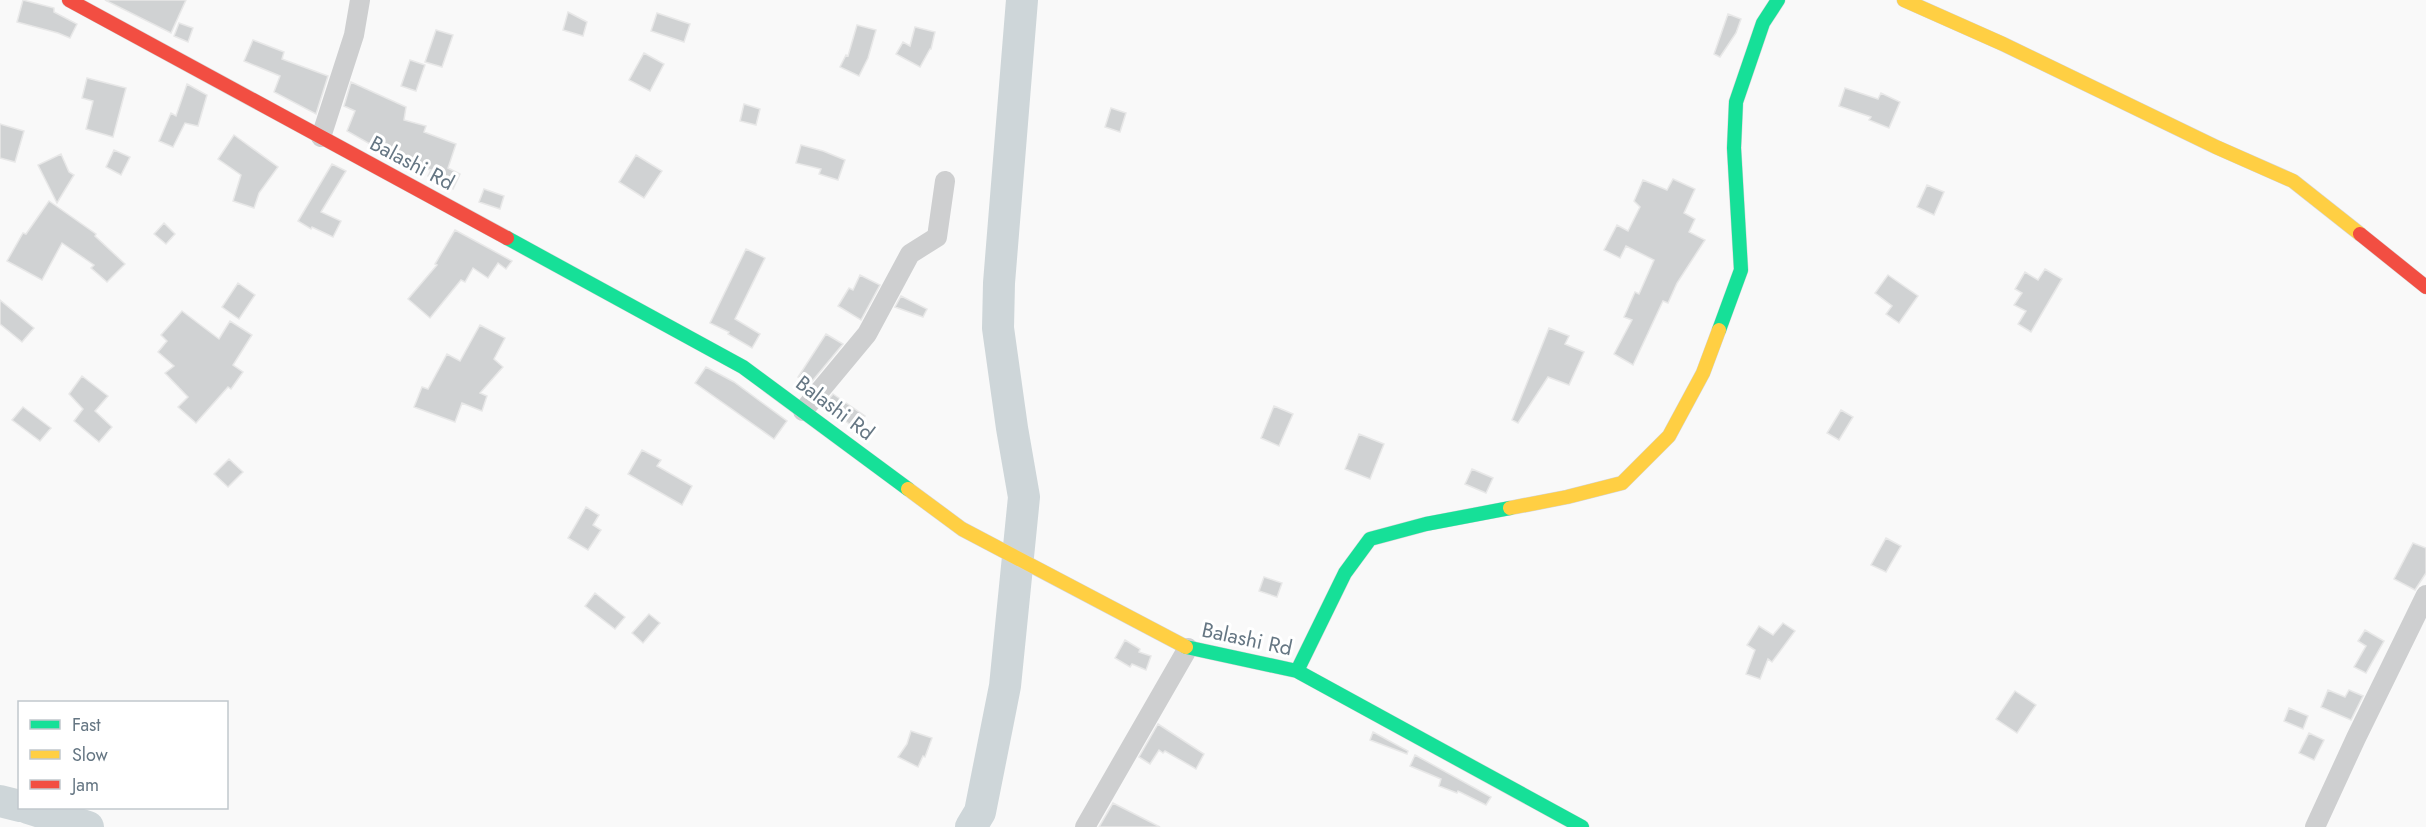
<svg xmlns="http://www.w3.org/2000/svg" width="2426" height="827" font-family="Jost,sans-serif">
	<rect width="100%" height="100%" fill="#f9f9f9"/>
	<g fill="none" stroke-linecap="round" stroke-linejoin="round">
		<!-- river -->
		<path stroke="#ced6d9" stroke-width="32" d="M 0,801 L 20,806
			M 28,808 L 88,827
			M 971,827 L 980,812 L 1005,686 L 1024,497 L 1012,428 L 998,328 L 999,283 L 1022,0"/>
	</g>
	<!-- building -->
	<path fill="#d0d2d3" stroke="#e8e8e8" stroke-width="1.5" d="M 23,0 L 54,8 L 54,12 L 77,24 L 70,38 L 58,33 L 17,22 Z
		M 105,0 L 186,0 L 171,33 Z
		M 568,12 L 587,22 L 583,36 L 563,30 Z
		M 657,13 L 690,24 L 684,42 L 651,31 Z
		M 1728,14 L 1741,19 L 1736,33 L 1720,57 L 1714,54 Z
		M 179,23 L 193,28 L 188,42 L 174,36 Z
		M 857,25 L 876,30 L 868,58 L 859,76 L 840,67 L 846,55 L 848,56 Z
		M 915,27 L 935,32 L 931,49 L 930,49 L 920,67 L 896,54 L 903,42 L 910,46 Z
		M 436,30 L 453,35 L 442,67 L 425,62 Z
		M 253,40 L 284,52 L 282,59 L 328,76 L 316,114 L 274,92 L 280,76 L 244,61 Z
		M 644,53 L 664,64 L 650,91 L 629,80 Z
		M 410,60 L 425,65 L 416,91 L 401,86 Z
		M 87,78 L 126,88 L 113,137 L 86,129 L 93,101 L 82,98 Z
		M 351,82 L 406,107 L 404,120 L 426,126 L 424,132 L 456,144 L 448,168 L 460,174 L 453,189 L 428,176 L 431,170 L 398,160 L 347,131 L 355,111 L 344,106 Z
		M 187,84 L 207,95 L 198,126 L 185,123 L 173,147 L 159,141 L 171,113 L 176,116 Z
		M 1845,88 L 1878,99 L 1881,93 L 1900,102 L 1889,128 L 1869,120 L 1871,117 L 1839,106 Z
		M 744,104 L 760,109 L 756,125 L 740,121 Z
		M 1111,108 L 1126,113 L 1120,132 L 1105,127 Z
		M 0,124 L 24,131 L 15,162 L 0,158 Z
		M 234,135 L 278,167 L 259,193 L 254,208 L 233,201 L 241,175 L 218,159 Z
		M 801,145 L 823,151 L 845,160 L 838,180 L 819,174 L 821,169 L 796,163 Z
		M 114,150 L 130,157 L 121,175 L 106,167 Z
		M 61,154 L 69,172 L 74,175 L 57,203 L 38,165 Z
		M 636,155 L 662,171 L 644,198 L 619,182 Z
		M 332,164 L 346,171 L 321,212 L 341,221 L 333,237 L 312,227 L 311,229 L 298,221 Z
		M 1673,179 L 1695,189 L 1684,213 L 1695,219 L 1689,232 L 1705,240 L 1677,283 L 1668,303 L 1663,301 L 1633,365 L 1614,354 L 1632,320 L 1624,317 L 1635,292 L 1639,294 L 1654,260 L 1626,246 L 1620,258 L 1604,250 L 1617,225 L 1628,231 L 1640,207 L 1634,201 L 1643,180 L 1667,190 Z
		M 1927,185 L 1944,192 L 1934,215 L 1917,207 Z
		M 484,189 L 504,196 L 500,209 L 479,202 Z
		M 49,201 L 96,234 L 95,236 L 125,264 L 107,282 L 91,268 L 94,265 L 62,243 L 42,280 L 7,261 L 23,233 L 26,234 Z
		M 164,223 L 175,234 L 166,244 L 154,234 Z
		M 455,230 L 512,261 L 506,269 L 498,263 L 488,278 L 473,268 L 465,282 L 461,280 L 430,318 L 408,299 L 437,265 L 435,264 Z
		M 746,249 L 765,258 L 735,319 L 760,334 L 752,348 L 728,334 L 729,332 L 710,323 Z
		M 2045,269 L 2062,279 L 2031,332 L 2018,324 L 2026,311 L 2014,305 L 2022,293 L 2015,289 L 2025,272 L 2038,280 Z
		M 860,275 L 880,285 L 861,320 L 838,306 L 849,288 L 853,290 Z
		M 1888,275 L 1918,296 L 1899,323 L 1886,314 L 1892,306 L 1875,293 Z
		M 238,283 L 255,295 L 239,319 L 222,307 Z
		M 901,296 L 927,309 L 923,317 L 895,307 Z
		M 0,300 L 34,328 L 22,342 L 0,324 Z
		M 182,311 L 219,339 L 230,321 L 252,335 L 233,365 L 243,372 L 231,389 L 228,387 L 196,423 L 178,407 L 188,397 L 165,373 L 174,366 L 158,352 L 167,341 L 161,335 Z
		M 480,325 L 505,338 L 494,359 L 503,367 L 480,393 L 487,396 L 482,411 L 462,403 L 455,422 L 414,407 L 422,387 L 428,389 L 447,354 L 460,361 Z
		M 1549,328 L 1569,336 L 1565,344 L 1584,352 L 1569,385 L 1548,377 L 1518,423 L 1512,420 Z
		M 826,334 L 843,344 L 809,385 L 798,377 Z
		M 706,367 L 734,382 L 787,421 L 774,439 L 695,383 Z
		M 82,376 L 108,396 L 95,411 L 112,427 L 99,442 L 74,421 L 83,409 L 69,394 Z
		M 833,394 L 865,416 L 856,429 L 824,405 Z
		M 1274,406 L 1293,414 L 1279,446 L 1261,438 Z
		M 23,407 L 51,428 L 40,441 L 12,420 Z
		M 1841,410 L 1853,417 L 1839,440 L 1827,433 Z
		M 1359,434 L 1384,444 L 1370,479 L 1345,469 Z
		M 642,450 L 661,460 L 657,466 L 692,486 L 682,505 L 628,474 Z
		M 229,459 L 243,472 L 228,487 L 214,474 Z
		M 1472,469 L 1493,478 L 1486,493 L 1465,484 Z
		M 586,507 L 599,515 L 593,525 L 601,530 L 588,550 L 568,538 Z
		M 1886,538 L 1901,546 L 1886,572 L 1871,565 Z
		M 2413,543 L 2426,548 L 2426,573 L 2415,590 L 2394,579 Z
		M 1264,577 L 1282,583 L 1277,597 L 1259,591 Z
		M 595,593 L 625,617 L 615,629 L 585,606 Z
		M 649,614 L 660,623 L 643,643 L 632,633 Z
		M 1783,623 L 1795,631 L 1772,662 L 1768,659 L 1760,679 L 1746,674 L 1755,650 L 1747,645 L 1759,626 L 1773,635 Z
		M 2365,630 L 2384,641 L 2366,673 L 2354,667 L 2366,646 L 2358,641 Z
		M 1125,640 L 1140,649 L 1139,652 L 1151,656 L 1146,670 L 1132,664 L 1130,667 L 1115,658 Z
		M 2328,690 L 2345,697 L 2349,690 L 2363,696 L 2351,720 L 2321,707 Z
		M 2015,691 L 2036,705 L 2017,733 L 1996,719 Z
		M 2289,708 L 2308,716 L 2303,729 L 2284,721 Z
		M 1158,724 L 1204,754 L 1196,769 L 1165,751 L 1163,753 L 1159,750 L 1150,764 L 1139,757 Z
		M 911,731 L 932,738 L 925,757 L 923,756 L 918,767 L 898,757 L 907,744 Z
		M 1373,732 L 1408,751 L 1407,754 L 1370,740 Z
		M 2309,733 L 2324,740 L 2314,760 L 2299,753 Z
		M 1415,755 L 1491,797 L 1486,805 L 1458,791 L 1457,793 L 1439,786 L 1441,779 L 1410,766 Z
		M 1113,803 L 1160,827 L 1099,827 Z"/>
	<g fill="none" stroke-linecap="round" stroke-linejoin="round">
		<defs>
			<path id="fast" d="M 507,238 L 743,367 L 908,489
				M 1719,330 L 1741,270 L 1734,148 L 1736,102 L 1763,23 L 1778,0
				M 1186,647 L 1297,671 L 1582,827
				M 1297,671 L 1345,573 L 1370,539 L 1426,524 L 1510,508"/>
			<path id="slow" d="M 1904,0 L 2003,44 L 2216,147 L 2293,181 L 2360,234
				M 908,489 L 962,529 L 1186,647
				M 1510,508 L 1567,497 L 1622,483 L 1669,436 L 1703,373 L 1719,330"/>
			<path id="jam" d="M 69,0 L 507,238
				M 2360,234 L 2426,287"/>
		</defs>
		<!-- fast casing -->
		<use href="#fast" stroke="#d5d6d7" stroke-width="15"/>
		<!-- slow casing -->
		<use href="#slow" stroke="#d5d6d7" stroke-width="15"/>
		<!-- jam casing -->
		<use href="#jam" stroke="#d5d6d7" stroke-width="15"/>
		<!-- street -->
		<path stroke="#cecfd0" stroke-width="20" d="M 321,137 L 354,35 L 360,0
			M 803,411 L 867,334 L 910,254 L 937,237 L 945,181
			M 1085,827 L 1188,648
			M 2315,827 L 2356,738 L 2426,595"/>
		<!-- fast -->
		<use href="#fast" stroke="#16e098" stroke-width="14"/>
		<!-- slow -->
		<use href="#slow" stroke="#ffcf43" stroke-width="14"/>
		<!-- jam -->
		<use href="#jam" stroke="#f24e42" stroke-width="14"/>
	</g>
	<g text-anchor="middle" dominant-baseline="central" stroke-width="6" stroke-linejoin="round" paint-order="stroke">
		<!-- street labels -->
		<g font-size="21" fill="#657683" stroke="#fff">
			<text transform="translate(412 163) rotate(28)">Balashi Rd</text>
			<text transform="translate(835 408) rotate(37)">Balashi Rd</text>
			<text transform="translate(1247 639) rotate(12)">Balashi Rd</text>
		</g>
	</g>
	<!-- legend -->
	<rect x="18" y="701" width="210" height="108" fill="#ffffff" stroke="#c1c8cd" stroke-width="1.5"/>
	<rect x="30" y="720" width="30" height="9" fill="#16e098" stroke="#c1c8cd" stroke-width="1.5"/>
	<text x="72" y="731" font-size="18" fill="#657683">Fast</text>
	<rect x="30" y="750" width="30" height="9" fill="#ffcf43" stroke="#c1c8cd" stroke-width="1.5"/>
	<text x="72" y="761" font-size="18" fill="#657683">Slow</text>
	<rect x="30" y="780" width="30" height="9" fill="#f24e42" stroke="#c1c8cd" stroke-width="1.5"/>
	<text x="72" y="791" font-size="18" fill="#657683">Jam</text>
</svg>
